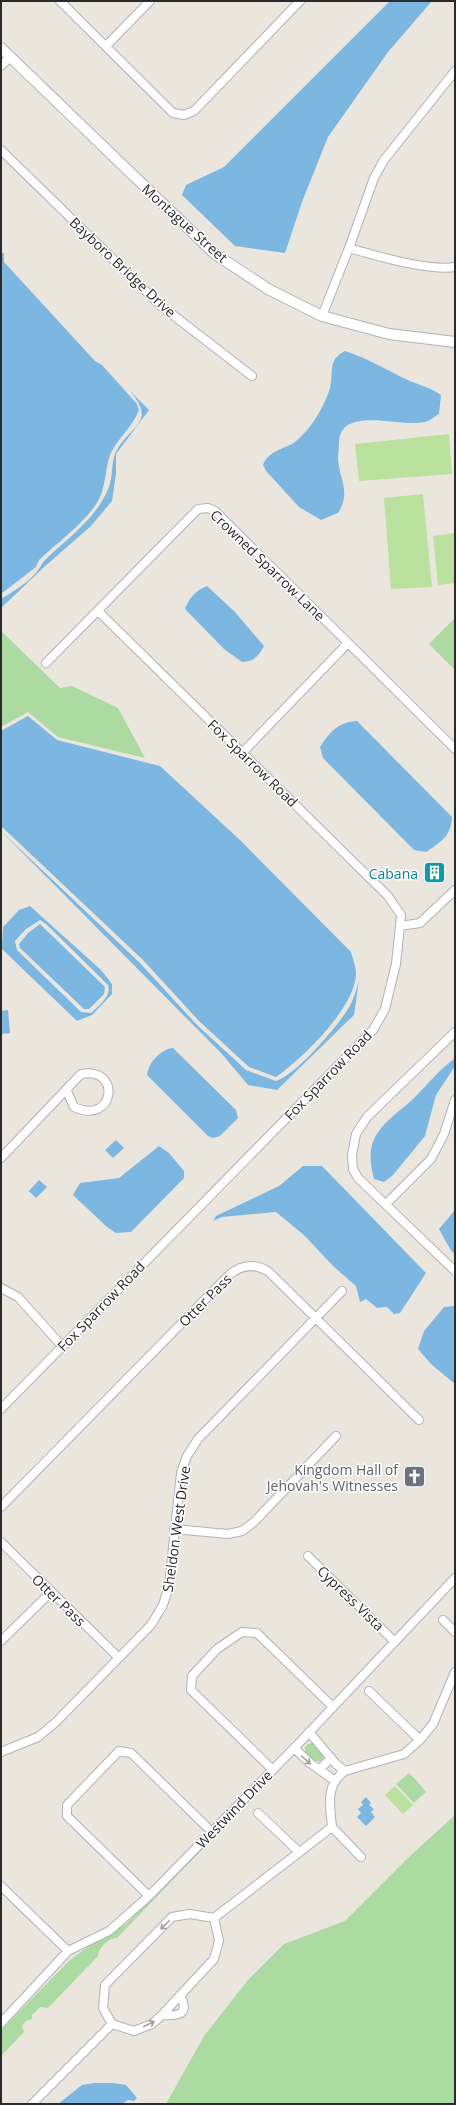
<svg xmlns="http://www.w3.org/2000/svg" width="456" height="2105" font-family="'Open Sans',sans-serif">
	<rect width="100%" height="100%" fill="#eae6dd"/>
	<!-- green -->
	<path fill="#abdba0" d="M 455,618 L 454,648 L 455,670 L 429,644 Z
		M 1,631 L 60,688 L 72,686 L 118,708 L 145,758 L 58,737 L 28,712 L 1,727 Z
		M 313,1743 L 324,1756 L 321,1761 C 312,1762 304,1757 305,1747 L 308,1744 Z
		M 290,1758 L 117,1938 C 109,1938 98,1948 98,1956 L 48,2008 L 40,2007 L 32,2015 L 32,2019 L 26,2021 L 22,2026 L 24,2032 L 1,2056 L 1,2030 L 3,2028 L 69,1961 L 85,1949 L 126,1924 L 287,1759 Z
		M 409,1773 L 417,1781 L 410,1787 L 417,1781 L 426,1792 L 414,1803 L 396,1784 Z
		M 455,1815 L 455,2104 L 166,2104 L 204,2036 L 248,1980 L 284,1944 L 345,1921 L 410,1856 Z"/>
	<!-- pitch -->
	<path fill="#bae19d" d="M 449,434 L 452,474 L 359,481 L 355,444 Z
		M 423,494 L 432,587 L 391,589 L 384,498 Z
		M 455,533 L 455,583 L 438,585 L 433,536 Z
		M 395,1786 L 413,1805 L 403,1814 L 385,1795 Z"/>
	<!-- water -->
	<path fill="#7cb7e1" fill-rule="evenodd" d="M 390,1 L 432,1 L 388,52 L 328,137 L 302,202 L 285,253 L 235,246 L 182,195 L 186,185 L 224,167 Z
		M 1,253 L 4,253 L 4,262 L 95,361 L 102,365 L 137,404 L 139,410 C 133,426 120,436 112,451 C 105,463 107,485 98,501 C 87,521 57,543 39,560 L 36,567 L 1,594 Z
		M 345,351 C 368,358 388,371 410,381 C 422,386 431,388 441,395 L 439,414 C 435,416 432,419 428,421 C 406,430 341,403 339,442 C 339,448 338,454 338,460 C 340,480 351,493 338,513 L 321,520 L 299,507 L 266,471 L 263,465 C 269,450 283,450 295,442 C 305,434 314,422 320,411 C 324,404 328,395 330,388 C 334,372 327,360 345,351 Z
		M 129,390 L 149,410 L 116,454 L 116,473 L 112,501 L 91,526 L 43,568 L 1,608 L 1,599 C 16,590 35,579 43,562 C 67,538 96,520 109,487 C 113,477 111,464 115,454 C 128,425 159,424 129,390 Z
		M 207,586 L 234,611 L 264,646 C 258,657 254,661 242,662 L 224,649 L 185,609 C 190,597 195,591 207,586 Z
		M 28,716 L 57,740 L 160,766 L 240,840 L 351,952 C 353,959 356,967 356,974 C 355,1008 302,1059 276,1077 L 249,1067 L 199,1021 L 143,960 L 1,826 L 1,731 Z
		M 357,721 L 452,817 C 451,836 441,842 426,852 L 414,850 L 323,758 L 320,747 C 330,732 338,722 357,721 Z
		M 1,831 L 140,963 L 196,1024 L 246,1070 L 276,1081 C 297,1074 336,1028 348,1009 C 354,1000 356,990 359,980 L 354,1015 L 277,1090 L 248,1085 L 222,1054 Z
		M 30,906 L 101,970 L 112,984 L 112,994 L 92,1015 L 77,1021 L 2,949 L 3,927 L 19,910 ZM 40,920 L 46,924 L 108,985 C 112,996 99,1005 91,1013 L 81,1012 L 17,950 L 15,941 L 26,929 Z
		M 40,924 L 105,987 L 104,994 L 89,1009 L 84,1009 L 20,948 L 19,944 L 28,933 Z
		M 8,1010 L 10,1033 L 2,1034 L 1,1011 Z
		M 173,1048 L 236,1110 L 238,1118 L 220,1136 L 213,1138 L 208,1136 L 147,1075 C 148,1063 161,1049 173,1048 Z
		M 455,1058 L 455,1066 L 436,1095 L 425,1136 L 393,1175 L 384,1182 L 374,1179 C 371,1168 369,1156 372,1145 C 377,1126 399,1112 413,1099 C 427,1085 439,1070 455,1058 Z
		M 116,1140 L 124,1148 L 113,1158 L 105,1150 Z
		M 159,1146 L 169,1153 L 184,1171 L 184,1178 L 131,1232 L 116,1233 L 107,1227 L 73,1195 L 80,1183 L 119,1178 Z
		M 303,1166 L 322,1166 L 426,1273 L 400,1313 L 394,1314 L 387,1307 L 377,1308 L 366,1299 L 360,1302 L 356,1286 L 333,1266 L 305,1236 L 276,1212 L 222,1217 L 213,1221 L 216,1216 L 279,1186 Z
		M 39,1180 L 47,1187 L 36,1198 L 29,1191 Z
		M 455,1210 L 455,1255 L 450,1249 L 439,1229 Z
		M 455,1306 L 455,1384 L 431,1364 L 418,1349 L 424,1331 L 444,1307 Z
		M 366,1797 L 371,1803 L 369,1805 L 374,1809 L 371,1812 L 375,1817 L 366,1826 L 357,1817 L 361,1813 L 358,1809 L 363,1805 L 361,1802 Z
		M 94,2083 L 113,2083 L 126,2085 L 137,2098 L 134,2101 L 128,2100 L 121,2104 L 58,2104 L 82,2085 Z"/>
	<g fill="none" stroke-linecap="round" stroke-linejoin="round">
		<defs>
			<path id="minor" d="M 60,1 L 173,113 L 184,115 L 194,111 L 300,1
				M 106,46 L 150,1
				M 1,66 L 10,57
				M 455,71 L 384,160 L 374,178 L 349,248 C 377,256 427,271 455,267
				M 1,150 L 160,305 L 252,376
				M 322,316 L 349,248
				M 46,663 L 198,509 L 208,508 L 215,511 L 455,749
				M 243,752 L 348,643
				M 400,926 L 420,923 L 455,890
				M 455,1032 L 367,1117 L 356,1134 L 352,1155 L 353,1169 L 358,1178 L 455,1271
				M 1,1158 L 81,1074 C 122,1066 115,1126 74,1107 L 67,1091
				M 386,1204 L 431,1159 L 444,1134 L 455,1100
				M 1,1288 L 18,1297 L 62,1346
				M 1,1409 L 373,1030 L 385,1009 L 396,964 L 400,926 L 401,915 L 388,896 L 99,612
				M 1,1507 L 229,1275 C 242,1264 255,1263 269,1272 L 419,1420
				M 174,1529 L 228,1534 L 242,1531 L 254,1522 L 336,1436
				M 1,1542 L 118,1657
				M 308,1556 L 394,1641
				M 443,1620 L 455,1632
				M 1,1641 L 51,1592
				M 369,1691 L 420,1740
				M 309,1732 L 336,1764 L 345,1771
				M 294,1748 L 310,1763 L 335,1781
				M 1,1752 L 38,1737 L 56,1722 L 151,1625 L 163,1605 L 169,1586 L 181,1473 L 187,1456 L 198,1439 L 342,1291
				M 272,1769 L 191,1690 L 192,1676 L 217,1649 L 242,1632 L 257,1633 L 332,1706
				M 320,1769 L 331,1758
				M 258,1813 L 299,1852
				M 332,1827 L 361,1857
				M 1,1886 L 68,1951
				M 149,1896 L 67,1816 L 67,1805 L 119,1751 L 131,1753 L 212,1832
				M 214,1918 L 219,1941 L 214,1959 L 162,2015 L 152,2024 L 134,2031 L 112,2024 L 103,2008 L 105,1985 L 172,1917 L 190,1914 L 214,1918 L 332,1827 C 330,1805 325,1785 345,1771 L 404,1754 L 420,1740 L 433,1724 L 455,1672
				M 162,2015 C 179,2016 190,2015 180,1995
				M 1,2023 L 68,1951 L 109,1931 L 149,1896 L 301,1741 L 455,1578
				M 32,2104 L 112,2024"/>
			<path id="tertiary" d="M 1,48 L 215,254 L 268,289 L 322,316 L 389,334 L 455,342"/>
		</defs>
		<!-- minor casing -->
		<use href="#minor" stroke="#b1b1bc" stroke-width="10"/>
		<!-- tertiary casing -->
		<use href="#tertiary" stroke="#b1b1bc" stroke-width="12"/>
		<!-- minor -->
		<use href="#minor" stroke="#fff" stroke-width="8"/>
		<!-- tertiary -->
		<use href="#tertiary" stroke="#fff" stroke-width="10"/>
	</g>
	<!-- one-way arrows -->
	<defs><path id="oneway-shaft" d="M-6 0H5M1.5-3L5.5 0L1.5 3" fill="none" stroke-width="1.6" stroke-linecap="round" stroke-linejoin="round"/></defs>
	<g stroke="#9f9f9f">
		<use href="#oneway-shaft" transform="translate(306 1760) rotate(42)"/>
		<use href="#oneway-shaft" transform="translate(165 1925) rotate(135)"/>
		<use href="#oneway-shaft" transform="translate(149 2024) rotate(-26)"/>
	</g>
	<!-- icons -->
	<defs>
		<symbol id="building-square" viewBox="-11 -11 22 22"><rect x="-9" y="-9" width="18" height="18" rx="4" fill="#0f9aa8" stroke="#fff"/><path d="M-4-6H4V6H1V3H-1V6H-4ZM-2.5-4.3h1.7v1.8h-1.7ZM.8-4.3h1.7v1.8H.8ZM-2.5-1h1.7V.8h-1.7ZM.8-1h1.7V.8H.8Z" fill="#fff"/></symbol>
		<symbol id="church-square" viewBox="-11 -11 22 22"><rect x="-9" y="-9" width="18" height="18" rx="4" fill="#6b7280" stroke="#fff"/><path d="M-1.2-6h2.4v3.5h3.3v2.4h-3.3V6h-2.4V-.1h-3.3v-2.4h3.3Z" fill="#fff"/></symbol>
	</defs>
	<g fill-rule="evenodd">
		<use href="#building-square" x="422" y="860" width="25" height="25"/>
		<use href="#church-square" x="402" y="1464" width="25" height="25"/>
	</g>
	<g text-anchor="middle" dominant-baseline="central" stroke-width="3" stroke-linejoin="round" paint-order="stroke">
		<!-- street labels -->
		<g font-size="14" fill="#2a2a2a" stroke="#fff">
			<text transform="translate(185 223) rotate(42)">Montague Street</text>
			<text transform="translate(123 267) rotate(43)">Bayboro Bridge Drive</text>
			<text transform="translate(268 565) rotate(44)">Crowned Sparrow Lane</text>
			<text transform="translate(253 763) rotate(44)">Fox Sparrow Road</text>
			<text transform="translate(328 1075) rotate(-46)">Fox Sparrow Road</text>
			<text transform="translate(205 1300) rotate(-45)">Otter Pass</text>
			<text transform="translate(101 1306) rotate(-46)">Fox Sparrow Road</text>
			<text transform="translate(176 1529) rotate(-82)">Sheldon West Drive</text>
			<text transform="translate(351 1598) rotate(44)">Cypress Vista</text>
			<text transform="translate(59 1600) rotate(44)">Otter Pass</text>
			<text transform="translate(234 1809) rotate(-46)">Westwind Drive</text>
		</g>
		<!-- culture labels -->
		<g font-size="14" fill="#0d838f" stroke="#fff" text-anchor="end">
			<text x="418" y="873">Cabana</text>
		</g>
		<!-- worship labels -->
		<g font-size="14" fill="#5b616d" stroke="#fff" text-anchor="end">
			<text x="398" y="1469">Kingdom Hall of<tspan x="398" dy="16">Jehovah's Witnesses</tspan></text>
		</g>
	</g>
	<!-- border -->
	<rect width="456" height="2105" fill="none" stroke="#2a2a2a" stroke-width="4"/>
</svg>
